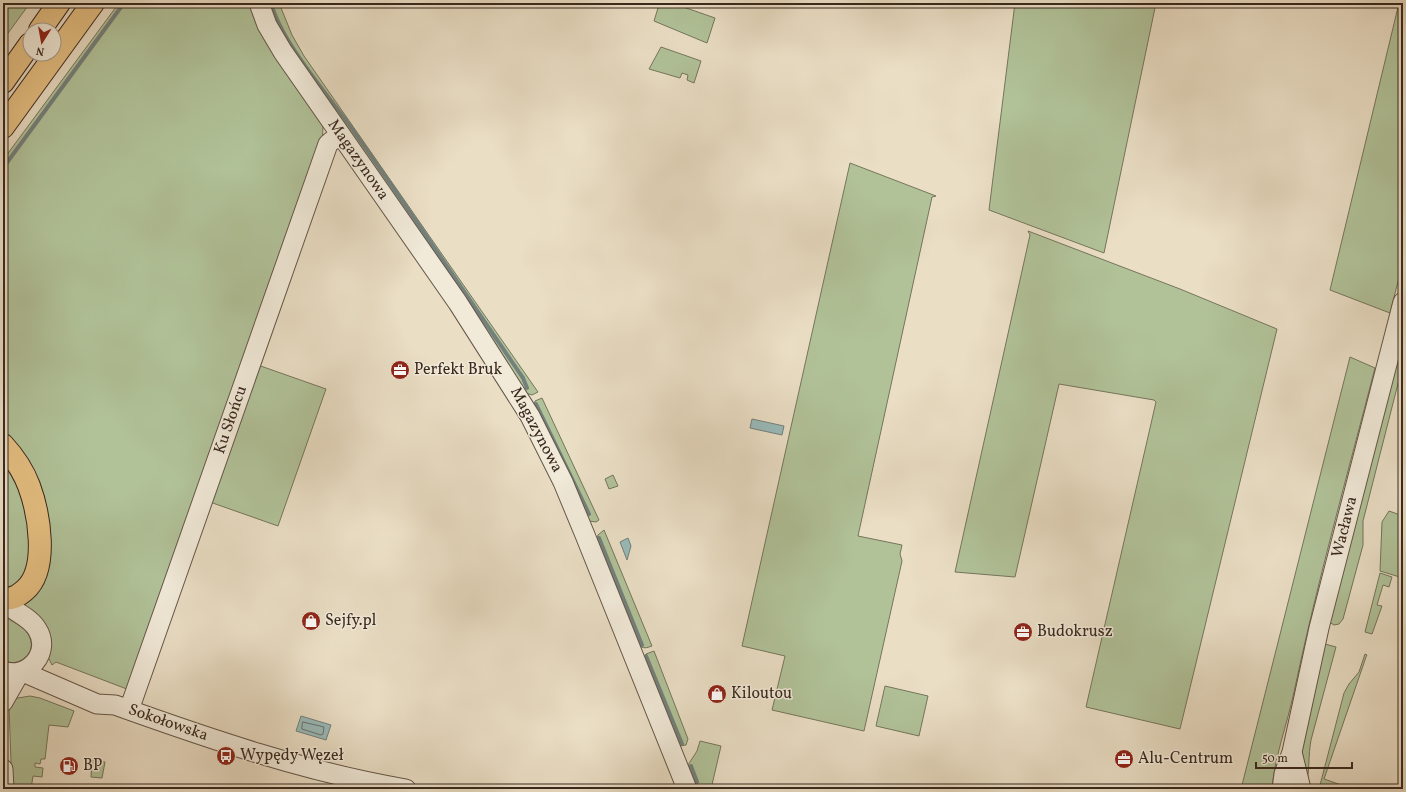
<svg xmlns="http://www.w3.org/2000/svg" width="1406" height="792" font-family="Vollkorn,serif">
	<rect width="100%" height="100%" fill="#eadec5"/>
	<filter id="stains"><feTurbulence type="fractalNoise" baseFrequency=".005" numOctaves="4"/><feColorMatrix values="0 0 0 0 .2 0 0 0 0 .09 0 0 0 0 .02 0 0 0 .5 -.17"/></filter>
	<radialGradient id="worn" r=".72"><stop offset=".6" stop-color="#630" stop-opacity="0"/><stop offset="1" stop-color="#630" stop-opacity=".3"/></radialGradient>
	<!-- green -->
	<path fill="#b1c299" stroke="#75755c" d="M 3,3 L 30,3 L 3,40 Z
		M 119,3 L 253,3 L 323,126 L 322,147 L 132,691 L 56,662 L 52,665 L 48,657 L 24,605 L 44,583 L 47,564 L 23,453 L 3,429 L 3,160 Z
		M 268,3 L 279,3 L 292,35 L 304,56 L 538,392 L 532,395 L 526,393 L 279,30 Z
		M 651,3 L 672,3 L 715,18 L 707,43 L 654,21 L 658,8 Z
		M 1015,3 L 1156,3 L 1104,253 L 989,210 Z
		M 1399,3 L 1403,3 L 1403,262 L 1390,313 L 1330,290 Z
		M 661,47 L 701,61 L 694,83 L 687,80 L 688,75 L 682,73 L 680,78 L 649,69 Z
		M 850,163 L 936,196 L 932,197 L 858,536 L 902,545 L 900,554 L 902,561 L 864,731 L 772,710 L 785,656 L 742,646 Z
		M 1028,231 L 1180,289 L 1277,329 L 1180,729 L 1086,707 L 1156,402 L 1154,400 L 1059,384 L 1015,577 L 955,572 L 1030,235 Z
		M 1403,329 L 1403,364 L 1363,521 L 1363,545 L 1343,619 L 1339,624 L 1334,625 L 1329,622 Z
		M 1350,357 L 1375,368 C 1347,476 1317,583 1294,692 C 1287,725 1275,755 1272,789 L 1241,789 Z
		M 255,364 L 326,389 L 278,526 L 207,501 Z
		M 542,398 L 599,520 L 596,522 L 589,521 L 534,406 L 535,401 Z
		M 3,453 L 28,504 L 30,563 L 21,583 L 11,587 L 3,586 Z
		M 613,475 L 618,486 L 609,489 L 605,479 Z
		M 1389,511 L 1403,516 L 1403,578 L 1380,571 L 1382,522 Z
		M 604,530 L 652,646 C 647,648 643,649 638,645 L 596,540 L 598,535 Z
		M 1380,573 L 1392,577 L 1389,587 L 1383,585 L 1377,605 L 1382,606 L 1372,634 L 1365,632 Z
		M 3,615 C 10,621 24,626 28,634 C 39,652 21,668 3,661 Z
		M 1325,644 L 1336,647 L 1311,740 C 1308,756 1310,770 1306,786 L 1301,753 L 1308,714 Z
		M 654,651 L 688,739 L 686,745 L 680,746 L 644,659 L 646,654 Z
		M 1365,654 L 1367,655 L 1366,657 L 1324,779 L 1353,789 L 1319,789 L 1344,693 L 1349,684 L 1359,672 Z
		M 885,686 L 928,696 L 919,736 L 876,726 Z
		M 30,696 L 40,698 L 74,711 L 68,727 L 49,725 L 45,759 L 41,759 L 40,764 L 35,763 L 35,767 L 43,768 L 42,777 L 33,776 L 31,789 L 12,789 L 9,706 L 11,697 L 18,698 Z
		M 700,741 L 721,746 L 711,789 L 696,789 L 687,768 L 688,765 L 697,751 Z
		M 92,760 L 105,762 L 102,778 L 91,777 Z"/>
	<!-- water -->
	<path fill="#9bb" stroke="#73807c" d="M 752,419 L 784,426 L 782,435 L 750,428 Z
		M 628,538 L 631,546 L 627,560 L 620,542 Z
		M 301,716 L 331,725 L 326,740 L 296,731 Z"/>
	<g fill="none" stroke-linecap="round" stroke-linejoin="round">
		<!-- shore -->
		<path stroke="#69726c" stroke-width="1" d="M 303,722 L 324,727 L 323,734 L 321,735 L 302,729 Z"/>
		<!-- stream -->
		<path stroke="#73807c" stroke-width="4" d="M 271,3 C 282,44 330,97 355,133 C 412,214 467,296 523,378 L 527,388
			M 3,168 L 124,3
			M 536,404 L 589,514
			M 599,538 L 642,645
			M 646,656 L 682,744
			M 691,766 L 697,782"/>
		<defs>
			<path id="minor" d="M 259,3 L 267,25 L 283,52 L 458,303 L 530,416 L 563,482 L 585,535 L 687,789
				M 3,602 C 13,611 30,617 37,629 C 52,652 28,680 3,671
				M 23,672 L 97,704 L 115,705 C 210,739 306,772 406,789
				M 3,702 L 19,674
				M 129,710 L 328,144 L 340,134
				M 1292,752 L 1301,789
				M 3,769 L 4,789
				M 1282,789 L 1284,774 L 1292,752 L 1319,628 L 1403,302"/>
			<path id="highway" d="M 40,30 L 59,3
				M 3,82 L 30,44
				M 3,127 L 93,3
				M 3,445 C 14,457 23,470 29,486 C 39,513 49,569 25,590 C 18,596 12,600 3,598"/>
		</defs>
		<!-- minor casing -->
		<use href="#minor" stroke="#655648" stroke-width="21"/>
		<!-- highway casing -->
		<use href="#highway" stroke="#39281e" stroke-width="24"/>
		<!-- minor -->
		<use href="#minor" stroke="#f1ead9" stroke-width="19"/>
		<!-- highway -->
		<use href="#highway" stroke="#e5bf82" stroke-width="22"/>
	</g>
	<!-- icons -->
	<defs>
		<symbol id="office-disc" viewBox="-11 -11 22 22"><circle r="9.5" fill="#8f2418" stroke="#f1ead9"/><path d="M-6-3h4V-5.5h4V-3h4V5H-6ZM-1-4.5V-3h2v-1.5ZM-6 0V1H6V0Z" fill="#fff"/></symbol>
		<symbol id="shop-disc" viewBox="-11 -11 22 22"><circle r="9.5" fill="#8f2418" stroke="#f1ead9"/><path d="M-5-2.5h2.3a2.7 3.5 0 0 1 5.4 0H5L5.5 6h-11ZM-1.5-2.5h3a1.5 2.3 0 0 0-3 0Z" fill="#fff"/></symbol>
		<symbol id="bus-disc" viewBox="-11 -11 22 22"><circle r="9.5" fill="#8f2418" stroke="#f1ead9"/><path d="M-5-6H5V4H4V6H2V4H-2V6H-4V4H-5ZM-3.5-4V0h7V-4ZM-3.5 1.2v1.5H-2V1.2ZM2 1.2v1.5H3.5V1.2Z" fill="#fff"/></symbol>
		<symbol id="fuel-disc" viewBox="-11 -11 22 22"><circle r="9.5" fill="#8f2418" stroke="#f1ead9"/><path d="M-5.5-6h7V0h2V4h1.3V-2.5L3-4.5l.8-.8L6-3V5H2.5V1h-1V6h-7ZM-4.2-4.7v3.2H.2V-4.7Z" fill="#fff"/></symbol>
	</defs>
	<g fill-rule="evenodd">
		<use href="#office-disc" x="389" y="359" width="22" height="22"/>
		<use href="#shop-disc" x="300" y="610" width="22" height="22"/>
		<use href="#office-disc" x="1012" y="621" width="22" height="22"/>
		<use href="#shop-disc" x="706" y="683" width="22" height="22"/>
		<use href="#bus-disc" x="215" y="745" width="22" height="22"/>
		<use href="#office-disc" x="1113" y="748" width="22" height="22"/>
		<use href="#fuel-disc" x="58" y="755" width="22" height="22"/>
	</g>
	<g text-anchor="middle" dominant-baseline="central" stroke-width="3" stroke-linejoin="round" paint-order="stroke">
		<!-- street labels -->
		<g font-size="16" fill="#39281e" stroke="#f1ead9">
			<text transform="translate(358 160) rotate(55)">Magazynowa</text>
			<text transform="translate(231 420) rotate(-71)">Ku Słońcu</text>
			<text transform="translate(536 430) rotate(62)">Magazynowa</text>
			<text transform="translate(1345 527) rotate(-76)">Wacława</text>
			<text transform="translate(168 723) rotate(19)">Sokołowska</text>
		</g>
		<!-- poi labels -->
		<g font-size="16" fill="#39281e" stroke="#f1ead9" text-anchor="start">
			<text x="414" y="370">Perfekt Bruk</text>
			<text x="325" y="621">Sejfy.pl</text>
			<text x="1037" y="632">Budokrusz</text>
			<text x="731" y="694">Kiloutou</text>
			<text x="240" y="756">Wypędy Węzeł</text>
			<text x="1138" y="759">Alu-Centrum</text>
			<text x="83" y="766">BP</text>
		</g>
	</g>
	<!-- margin -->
	<rect width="1406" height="792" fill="none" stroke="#eadec5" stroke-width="16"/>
	<rect x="4" y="4" width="1398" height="784" fill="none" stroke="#39281e" stroke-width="2"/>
	<rect x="8" y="8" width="1390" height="776" fill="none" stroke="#39281e"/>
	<!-- north arrow -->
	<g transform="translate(42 42) rotate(191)"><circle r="19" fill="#f1ead9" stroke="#a79c8e"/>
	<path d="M0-3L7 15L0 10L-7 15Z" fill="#8f2418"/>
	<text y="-6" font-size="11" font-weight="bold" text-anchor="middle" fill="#39281e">N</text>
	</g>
	<!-- scale -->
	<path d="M1256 762v6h96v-6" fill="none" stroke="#39281e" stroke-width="2"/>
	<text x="1262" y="762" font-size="12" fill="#39281e" stroke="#f1ead9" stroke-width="3" paint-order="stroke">50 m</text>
	<rect width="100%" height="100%" filter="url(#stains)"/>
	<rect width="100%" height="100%" fill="url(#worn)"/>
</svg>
